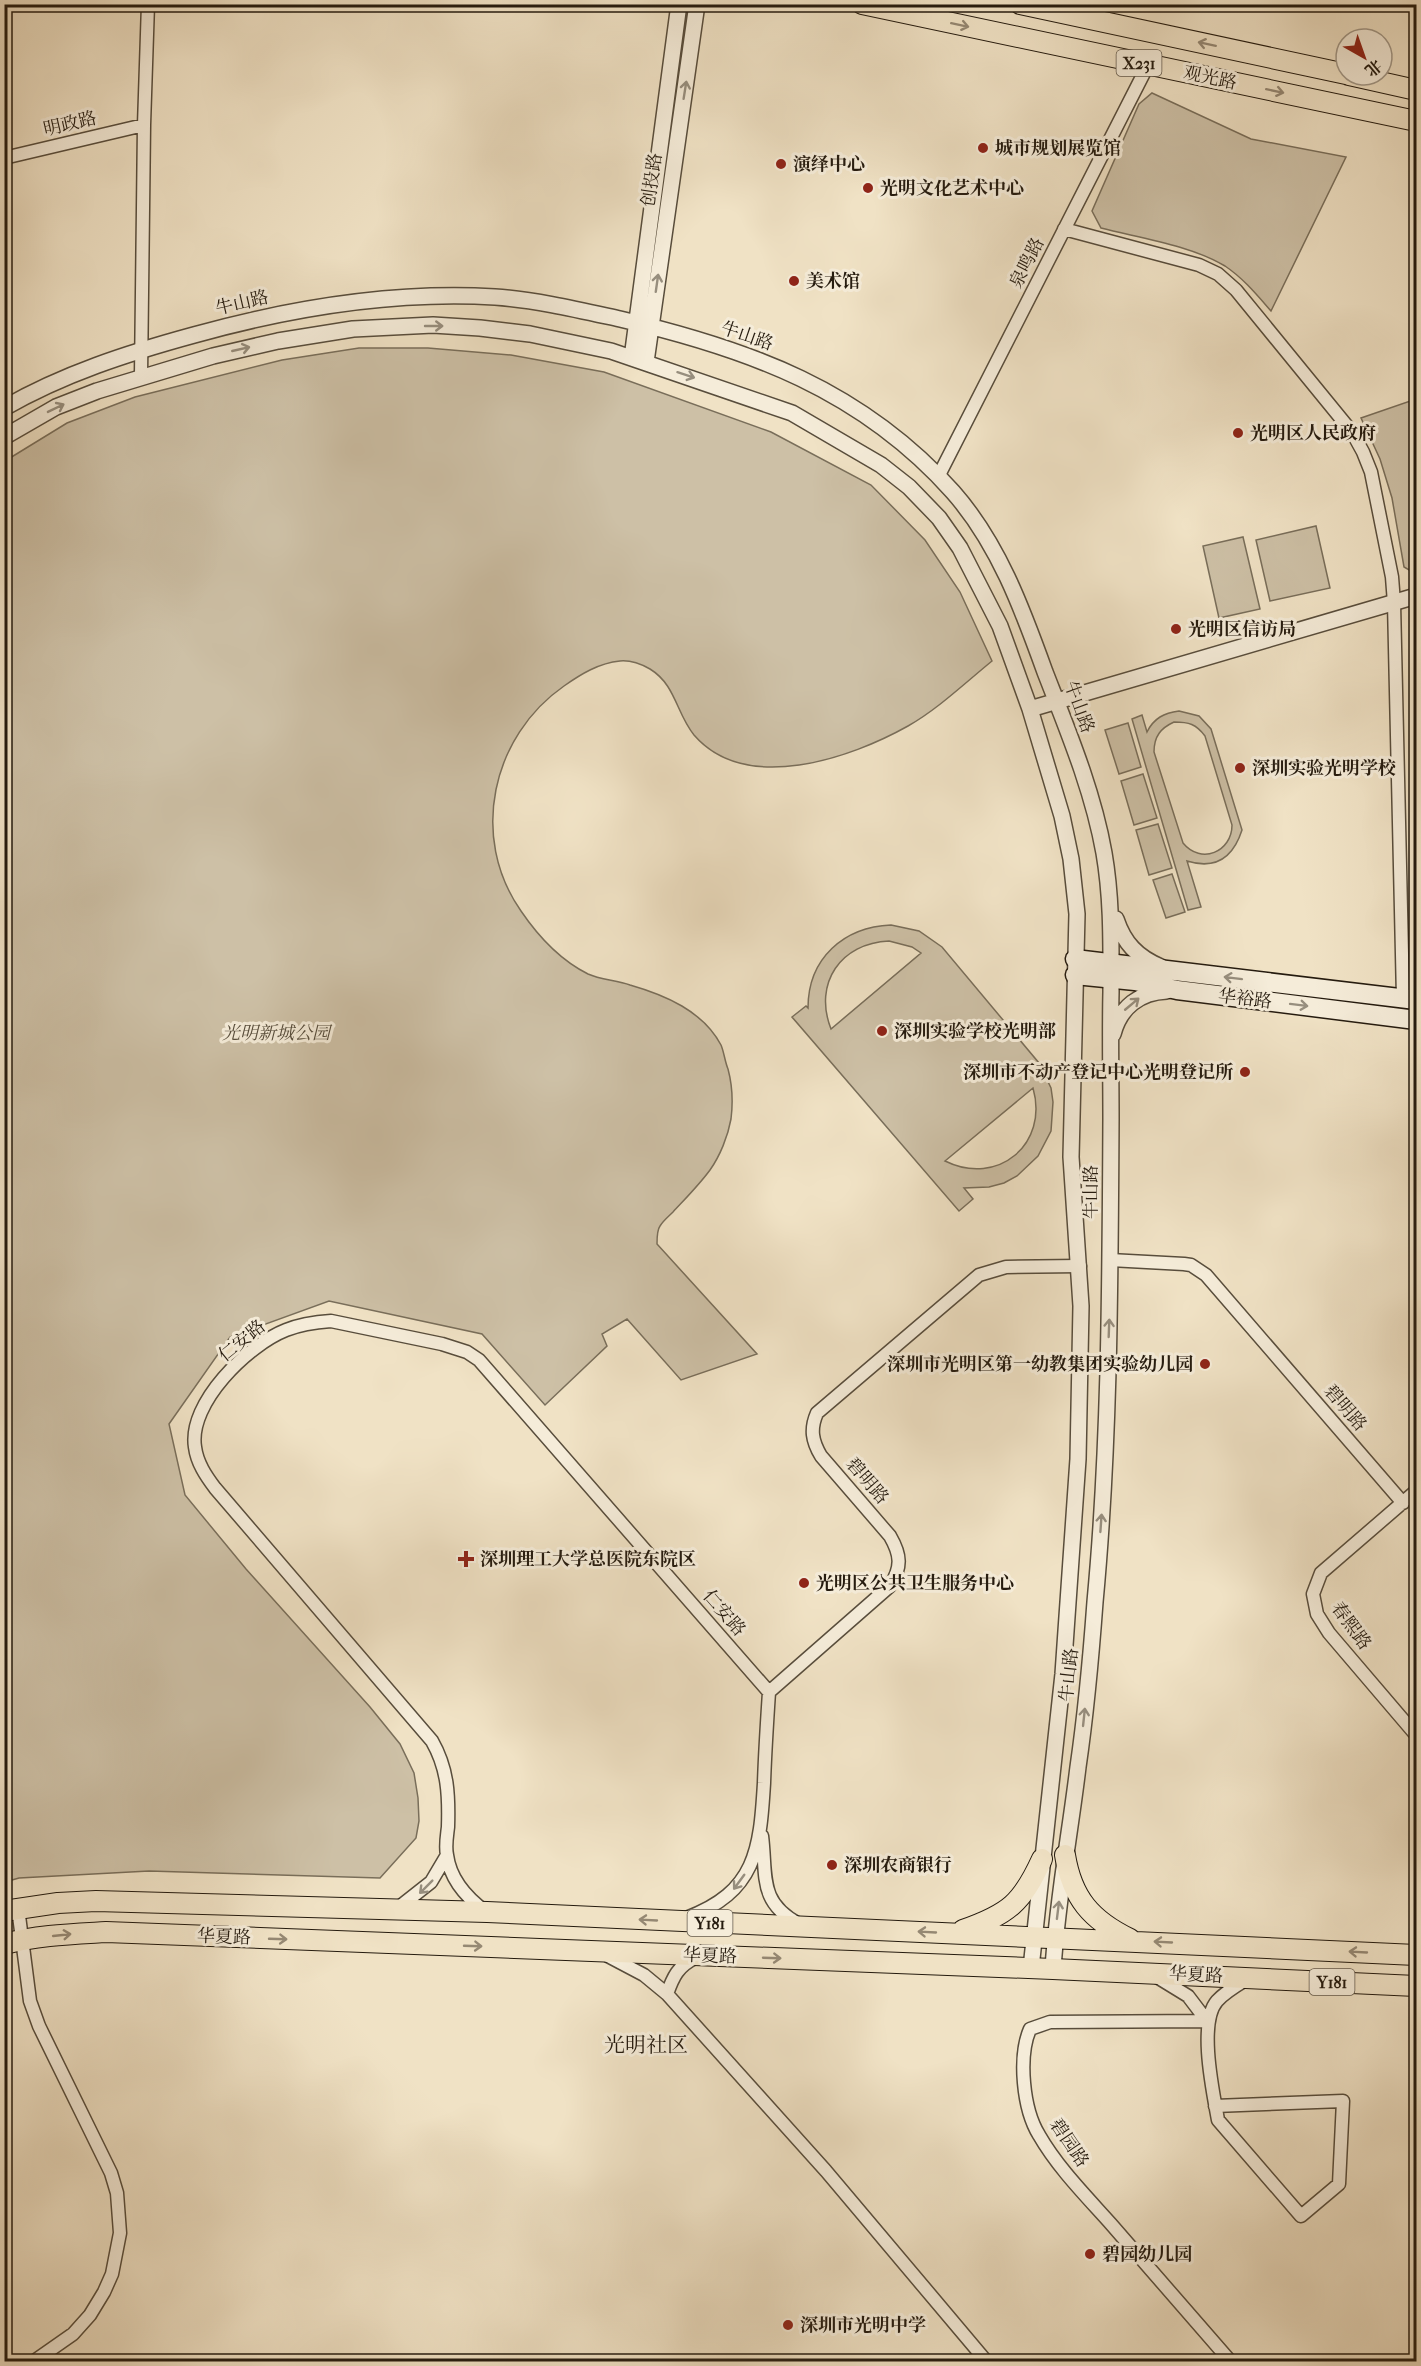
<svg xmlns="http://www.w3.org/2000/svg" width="1421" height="2366" font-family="'IM FELL French Canon','Noto Serif SC',serif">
	<rect width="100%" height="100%" fill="#f0e2c5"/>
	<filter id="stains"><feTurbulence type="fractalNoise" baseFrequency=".00333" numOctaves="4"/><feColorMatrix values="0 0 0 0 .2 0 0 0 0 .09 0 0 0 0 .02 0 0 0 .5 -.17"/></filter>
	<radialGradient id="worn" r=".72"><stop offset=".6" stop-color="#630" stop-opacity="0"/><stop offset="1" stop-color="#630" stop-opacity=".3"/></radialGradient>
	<!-- green -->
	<path fill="#cdc0a6" stroke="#796e5a" stroke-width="1.5" fill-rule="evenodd" d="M 1152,93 L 1251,139 L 1346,157 L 1271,311 C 1257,295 1243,278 1225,266 C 1190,245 1140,238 1101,228 L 1092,211 L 1139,104 Z
		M 359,348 L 428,348 L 511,355 L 604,372 L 771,432 L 871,485 L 925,540 L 960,592 L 992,661 C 965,683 938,709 908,726 C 851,758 746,795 694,735 C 676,713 676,685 650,669 C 641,664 631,660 620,661 C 599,663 581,674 564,686 C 492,736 469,837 521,911 C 538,936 560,960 588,974 C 601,980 617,980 630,985 C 665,995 703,1011 721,1045 C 724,1052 725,1062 728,1069 C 732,1084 733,1103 731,1119 C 728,1136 720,1156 710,1170 C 699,1185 685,1199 673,1212 C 669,1216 663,1221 660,1226 C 657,1230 657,1238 657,1244 L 757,1354 L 681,1380 L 627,1319 L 602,1334 L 607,1346 L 545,1405 L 482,1334 L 329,1301 L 230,1337 L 169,1424 L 185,1495 L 246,1569 L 370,1707 L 400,1744 L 414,1773 L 418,1798 L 419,1821 L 416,1838 L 380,1878 L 149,1871 L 19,1878 L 5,1882 L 5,461 L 67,423 L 135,397 L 282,360 Z
		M 1416,399 L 1416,574 L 1404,567 L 1392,498 L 1380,459 L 1361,418 Z
		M 1316,526 L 1330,588 L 1270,601 L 1256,540 Z
		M 1243,537 L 1260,609 L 1219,618 L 1203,546 Z
		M 1179,711 L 1199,716 L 1211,729 L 1242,830 C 1233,858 1216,870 1187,861 L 1201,907 L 1188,910 L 1132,719 L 1142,715 L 1147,732 C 1154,718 1164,713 1179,711 ZM 1174,722 C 1189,722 1196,724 1205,736 L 1232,825 C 1232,852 1201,865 1183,843 L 1154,752 C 1154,736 1161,728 1174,722 Z
		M 1128,723 L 1141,767 L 1119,774 L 1105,730 Z
		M 1143,774 L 1157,818 L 1134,825 L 1121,781 Z
		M 1158,824 L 1172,868 L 1149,875 L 1136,830 Z
		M 1172,874 L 1185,912 L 1166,918 L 1153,880 Z
		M 891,925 L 919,931 L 942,947 L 1039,1063 L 1051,1088 L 1053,1102 L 1051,1131 L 1038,1156 L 1017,1176 L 1004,1183 L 989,1187 L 964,1188 L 973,1199 L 959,1211 L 792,1017 L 806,1006 L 808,1008 C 808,958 844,927 891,925 ZM 889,941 L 912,947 L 921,953 L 831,1029 C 813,983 841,943 889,941 ZM 1033,1088 C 1049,1144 998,1187 945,1161 Z"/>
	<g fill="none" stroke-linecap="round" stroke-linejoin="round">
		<defs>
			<path id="minor" d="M 4,158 L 144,125
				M 1064,229 L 1199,265 L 1218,274 L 1236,290 L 1352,432 L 1363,452 L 1371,472 L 1392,577 L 1394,603 L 1403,998
				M 141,376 L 144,125 L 148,4
				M 938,477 L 1148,65
				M 1110,1260 L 1184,1264 L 1191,1265 L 1206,1275 L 1403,1503
				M 1416,1491 L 1321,1573 L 1313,1594 L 1317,1614 L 1329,1633 L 1416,1735
				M 762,1836 C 767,1876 758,1902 799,1924
				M 18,1908 L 30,2001 L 39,2026 L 111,2173 L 117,2193 L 120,2233 L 112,2274 L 104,2292 L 90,2315 L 73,2334 L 33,2362
				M 398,1908 L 431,1882 L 447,1855
				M 486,1912 C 467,1898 450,1879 447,1855 C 445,1846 447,1836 448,1827 C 449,1795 448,1769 432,1741 L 215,1488 C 206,1476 197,1463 195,1447 C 188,1403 248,1345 286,1330 C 301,1324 316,1322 331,1321 L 442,1344 L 467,1352 L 479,1360 L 769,1692
				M 686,1918 C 756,1892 760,1850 764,1783 C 765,1753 767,1722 769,1692 L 890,1586 C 902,1567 901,1555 890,1536 L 821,1456 C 812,1441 810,1429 817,1413 L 979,1275 L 1006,1267 L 1080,1266
				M 608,1956 L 644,1975 L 667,1994
				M 695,1958 C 678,1966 673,1977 667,1994 L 826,2171 L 987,2362
				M 1157,1977 L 1188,1996 L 1207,2021
				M 1207,2021 L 1050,2022 L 1030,2029 C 1018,2057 1023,2109 1039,2135 C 1058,2168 1086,2196 1111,2224 C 1151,2270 1191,2316 1231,2362
				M 1215,2106 L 1343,2101 L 1339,2184 L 1301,2216 L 1218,2120 C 1213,2092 1198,2023 1217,2001 C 1225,1992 1237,1985 1247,1979"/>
			<path id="tertiary" d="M 632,358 L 679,4
				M 646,362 L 697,4
				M 4,408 C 63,374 128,353 194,335 C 291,308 394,291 495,297 C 537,300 579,310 620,319 C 749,349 862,390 953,492 C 998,543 1022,608 1045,672 C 1068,731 1093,791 1104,853 C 1112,899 1111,945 1111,992 C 1110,1035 1111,1077 1111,1119 C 1110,1280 1110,1442 1095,1602 C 1091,1657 1086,1712 1078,1767 C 1070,1834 1057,1901 1053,1969
				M 4,437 L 56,407 L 97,391 L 213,356 L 278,341 L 353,329 L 433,325 L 480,328 L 530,334 L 611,351 L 792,413 L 881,465 L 909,487 L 939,518 L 960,548 L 1000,626 L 1030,709 L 1062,816 L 1071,859 L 1077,914 L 1071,1157 L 1081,1306 L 1078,1459 L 1063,1674 L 1031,1968
				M 1030,709 L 1416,596
				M 1116,919 C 1124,943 1137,957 1161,967
				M 1113,1034 C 1120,1007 1140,992 1167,991"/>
			<path id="secondary" d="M 1075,959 L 1416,1000
				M 1075,975 L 1135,981 L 1177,990 L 1416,1020"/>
			<path id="primary" d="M 862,4 L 1416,121
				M 1020,4 L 1346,74
				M 1349,75 L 1416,90
				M 1065,1855 C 1072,1898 1091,1920 1130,1939
				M 4,1911 L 58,1903 L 96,1901 L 487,1912 L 1416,1955
				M 963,1930 C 1009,1914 1022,1903 1042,1859
				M 4,1944 C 38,1935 72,1934 106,1932 L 1053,1969 L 1416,1986"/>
		</defs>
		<!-- minor casing -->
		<use href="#minor" stroke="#584d3c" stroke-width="15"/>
		<!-- tertiary casing -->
		<use href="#tertiary" stroke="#584d3c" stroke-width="18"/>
		<!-- secondary casing -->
		<use href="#secondary" stroke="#251b0f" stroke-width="21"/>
		<!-- primary casing -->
		<use href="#primary" stroke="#251b0f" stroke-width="22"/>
		<!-- minor -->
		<use href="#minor" stroke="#f5ecd9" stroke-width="12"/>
		<!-- tertiary -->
		<use href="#tertiary" stroke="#f5ecd9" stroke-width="15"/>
		<!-- secondary -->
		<use href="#secondary" stroke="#f5ecd9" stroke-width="18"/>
		<!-- primary -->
		<use href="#primary" stroke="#f0e2c5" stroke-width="20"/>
	</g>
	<!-- one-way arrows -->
	<defs><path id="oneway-shaft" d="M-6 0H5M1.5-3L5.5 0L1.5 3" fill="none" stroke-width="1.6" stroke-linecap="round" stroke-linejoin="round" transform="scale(1.5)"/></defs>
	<g stroke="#958873">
		<use href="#oneway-shaft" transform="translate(960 25) rotate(12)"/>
		<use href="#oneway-shaft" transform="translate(1207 44) rotate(-168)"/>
		<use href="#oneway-shaft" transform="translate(1275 91) rotate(12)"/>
		<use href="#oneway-shaft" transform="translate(648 1920) rotate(-177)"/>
		<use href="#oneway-shaft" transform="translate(927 1932) rotate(-177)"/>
		<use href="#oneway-shaft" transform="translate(62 1935) rotate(-6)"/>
		<use href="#oneway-shaft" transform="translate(278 1939) rotate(2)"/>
		<use href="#oneway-shaft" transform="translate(1163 1942) rotate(-177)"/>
		<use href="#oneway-shaft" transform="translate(473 1946) rotate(2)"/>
		<use href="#oneway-shaft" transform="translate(1358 1952) rotate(-177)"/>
		<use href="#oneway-shaft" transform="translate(772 1958) rotate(2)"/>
	</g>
	<g stroke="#978e7e">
		<use href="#oneway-shaft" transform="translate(685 90) rotate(-81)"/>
		<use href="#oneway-shaft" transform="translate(657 283) rotate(-82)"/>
		<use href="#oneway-shaft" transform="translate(434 326)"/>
		<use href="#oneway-shaft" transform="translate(241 349) rotate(-13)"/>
		<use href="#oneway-shaft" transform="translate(686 375) rotate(18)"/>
		<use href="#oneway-shaft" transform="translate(56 408) rotate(-26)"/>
		<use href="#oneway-shaft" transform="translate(1233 978) rotate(-173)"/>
		<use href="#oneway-shaft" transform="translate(1132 1004) rotate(-40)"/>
		<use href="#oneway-shaft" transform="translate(1299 1005) rotate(7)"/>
		<use href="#oneway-shaft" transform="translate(1109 1328) rotate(-88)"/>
		<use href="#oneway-shaft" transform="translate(1101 1523) rotate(-86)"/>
		<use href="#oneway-shaft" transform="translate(1084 1717) rotate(-84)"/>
		<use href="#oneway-shaft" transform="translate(739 1882) rotate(126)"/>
		<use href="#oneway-shaft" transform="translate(426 1887) rotate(135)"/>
		<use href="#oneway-shaft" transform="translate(1058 1910) rotate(-83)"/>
	</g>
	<!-- markers -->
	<g fill="#8f2418" stroke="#f5ecd9" stroke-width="2">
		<circle cx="983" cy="148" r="6"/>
		<circle cx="781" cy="164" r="6"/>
		<circle cx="868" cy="188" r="6"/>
		<circle cx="794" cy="281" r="6"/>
		<circle cx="1238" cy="433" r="6"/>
		<circle cx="1176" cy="629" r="6"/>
		<circle cx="1240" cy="768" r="6"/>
		<circle cx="882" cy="1031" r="6"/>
		<circle cx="1245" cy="1072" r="6"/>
		<circle cx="1205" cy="1364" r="6"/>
		<path d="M463 1550h6v6h6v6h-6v6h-6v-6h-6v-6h6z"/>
		<circle cx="804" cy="1583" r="6"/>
		<circle cx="832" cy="1865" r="6"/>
		<circle cx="1090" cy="2254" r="6"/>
		<circle cx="788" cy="2325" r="6"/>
	</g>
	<g text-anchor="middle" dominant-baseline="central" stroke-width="6" stroke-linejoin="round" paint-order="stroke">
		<!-- shield labels -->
		<g fill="#f5ecd9" stroke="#635a4c" stroke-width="1.5">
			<rect x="1116.5" y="50" width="45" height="26" rx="4.5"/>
			<rect x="687.5" y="1910" width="45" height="26" rx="4.5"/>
			<rect x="1309.5" y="1969" width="45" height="26" rx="4.5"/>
		</g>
		<g font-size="16" font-weight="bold" fill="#251b0f">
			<text x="1139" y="63">X231</text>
			<text x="710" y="1923">Y181</text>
			<text x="1332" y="1982">Y181</text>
		</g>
		<!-- street labels -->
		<g font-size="18" fill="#251b0f" stroke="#f5ecd9">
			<text transform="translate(1210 78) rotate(12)">观光路</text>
			<text transform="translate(70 124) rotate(-13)">明政路</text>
			<text transform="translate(652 180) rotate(-82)">创投路</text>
			<text transform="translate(1027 263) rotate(-63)">泉鸣路</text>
			<text transform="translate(242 303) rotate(-13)">牛山路</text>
			<text transform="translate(747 336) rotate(19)">牛山路</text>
			<text transform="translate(1079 707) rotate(70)">牛山路</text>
			<text transform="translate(1245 999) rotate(7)">华裕路</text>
			<text transform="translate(1091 1192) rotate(-90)">牛山路</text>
			<text transform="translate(242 1341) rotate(-39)">仁安路</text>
			<text transform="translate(1345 1408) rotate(49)">碧明路</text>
			<text transform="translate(867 1481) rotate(49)">碧明路</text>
			<text transform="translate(724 1613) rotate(49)">仁安路</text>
			<text transform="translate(1351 1626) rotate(54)">春熙路</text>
			<text transform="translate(1069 1675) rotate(-84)">牛山路</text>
			<text transform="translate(224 1937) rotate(2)">华夏路</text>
			<text transform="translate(710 1956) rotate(2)">华夏路</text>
			<text transform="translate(1196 1975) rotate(3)">华夏路</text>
			<text transform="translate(1069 2143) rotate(56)">碧园路</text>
		</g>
		<!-- poi labels -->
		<g font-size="18" font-weight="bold" fill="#251b0f" stroke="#f5ecd9" text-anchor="start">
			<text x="995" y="148">城市规划展览馆</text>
			<text x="793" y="164">演绎中心</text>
			<text x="880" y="188">光明文化艺术中心</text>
			<text x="806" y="281">美术馆</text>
			<text x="1250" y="433">光明区人民政府</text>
			<text x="1188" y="629">光明区信访局</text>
			<text x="1252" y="768">深圳实验光明学校</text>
			<text x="894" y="1031">深圳实验学校光明部</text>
			<text x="1233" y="1072" text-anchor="end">深圳市不动产登记中心光明登记所</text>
			<text x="1193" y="1364" text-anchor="end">深圳市光明区第一幼教集团实验幼儿园</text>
			<text x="480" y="1559">深圳理工大学总医院东院区</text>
			<text x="816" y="1583">光明区公共卫生服务中心</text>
			<text x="844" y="1865">深圳农商银行</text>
			<text x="1102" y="2254">碧园幼儿园</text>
			<text x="800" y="2325">深圳市光明中学</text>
		</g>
		<!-- park labels -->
		<g font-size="18" font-style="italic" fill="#574d3c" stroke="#f5ecd9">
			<text x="276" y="1033">光明新城公园</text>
		</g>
		<!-- quarter labels -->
		<g font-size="21" fill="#251b0f" stroke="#f5ecd9">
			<text x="646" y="2045">光明社区</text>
		</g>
	</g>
	<!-- margin -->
	<rect width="1421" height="2366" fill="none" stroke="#f0e2c5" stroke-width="24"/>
	<rect x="6" y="6" width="1409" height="2354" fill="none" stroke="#251b0f" stroke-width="3"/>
	<rect x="12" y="12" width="1397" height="2342" fill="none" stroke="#251b0f" stroke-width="1.5"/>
	<!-- north arrow -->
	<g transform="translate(1364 57) rotate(140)"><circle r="28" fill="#f5ecd9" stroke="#a29888" stroke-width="1.5"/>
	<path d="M0-4.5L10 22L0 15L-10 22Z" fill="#8f2418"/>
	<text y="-9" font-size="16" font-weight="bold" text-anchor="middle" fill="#251b0f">北</text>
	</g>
	<rect width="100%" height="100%" filter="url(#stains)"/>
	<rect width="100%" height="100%" fill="url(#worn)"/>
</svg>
